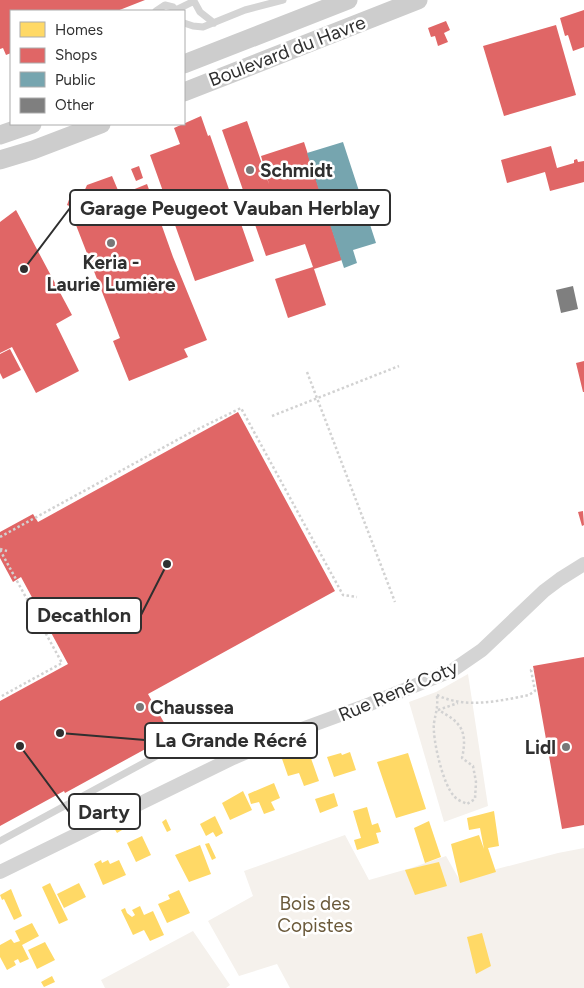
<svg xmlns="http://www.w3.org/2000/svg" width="584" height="988" font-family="Figtree,sans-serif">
	<rect width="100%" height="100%" fill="#fff"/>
	<!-- green -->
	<path fill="#f5f1ec" d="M 468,674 L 488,806 L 444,822 L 409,702 L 436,692 Z
		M 345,835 L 369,880 L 411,868 L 446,856 L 459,879 L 558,853 L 584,848 L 584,988 L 290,988 L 277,964 L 239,976 L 208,921 L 253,896 L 244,871 Z
		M 193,931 L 230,985 L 226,988 L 105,988 L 101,980 Z"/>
	<!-- homes -->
	<path fill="#ffd966" d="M 307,747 L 319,781 L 304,786 L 299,773 L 288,776 L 281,756 Z
		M 350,752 L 356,770 L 334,777 L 327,757 L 341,753 L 342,755 Z
		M 408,753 L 426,809 L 396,818 L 377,762 Z
		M 274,783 L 280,798 L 271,802 L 275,810 L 264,814 L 259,802 L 251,804 L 248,794 Z
		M 243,791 L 252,810 L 230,820 L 222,803 Z
		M 334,793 L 338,806 L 320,813 L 315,799 Z
		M 367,807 L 372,825 L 378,823 L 381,832 L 376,833 L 379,843 L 357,850 L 354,840 L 361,838 L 353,811 Z
		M 494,811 L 499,846 L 488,848 L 496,872 L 460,883 L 451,844 L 479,835 L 484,849 L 480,828 L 469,830 L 467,818 Z
		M 215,816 L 223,833 L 216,837 L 213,832 L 206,836 L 200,824 Z
		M 166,819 L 171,830 L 167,832 L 162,822 Z
		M 429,821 L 441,857 L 425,863 L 414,828 Z
		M 125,822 L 127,827 L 117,833 L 114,828 Z
		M 142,836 L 151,855 L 136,862 L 127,843 Z
		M 209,843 L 216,858 L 212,860 L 205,844 Z
		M 200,845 L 211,874 L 189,882 L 175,855 Z
		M 101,860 L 102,863 L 108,860 L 110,864 L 119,860 L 126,875 L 103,885 L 94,864 Z
		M 439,862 L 447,886 L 415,895 L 405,870 Z
		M 50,883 L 68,920 L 59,924 L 42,887 Z
		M 79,883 L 86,897 L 64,908 L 57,894 Z
		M 11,889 L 22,916 L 14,920 L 4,899 L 2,900 L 0,895 Z
		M 179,890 L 190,913 L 167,923 L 158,904 L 170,899 L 168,895 Z
		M 140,906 L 144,915 L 153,911 L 164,935 L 150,941 L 144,930 L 133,935 L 121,910 L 125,908 L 127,913 L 132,917 L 135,915 L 132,910 Z
		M 32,923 L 39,936 L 22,945 L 29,959 L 20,963 L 18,959 L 14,961 L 16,965 L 7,970 L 0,957 L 0,945 L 11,939 L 14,943 L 20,941 L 15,931 Z
		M 482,933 L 491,966 L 476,974 L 467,937 Z
		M 45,942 L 55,960 L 37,969 L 28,950 Z
		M 52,976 L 55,982 L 44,987 L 41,982 Z"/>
	<!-- shops -->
	<path fill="#e06666" d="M 0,0 L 145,0 L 117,11 L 11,11 L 11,53 L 6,55 L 3,48 L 0,49 Z
		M 584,10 L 584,47 L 573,51 L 568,35 L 565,36 L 560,18 Z
		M 446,21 L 450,30 L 444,33 L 448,42 L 438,46 L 435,36 L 431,37 L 428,28 Z
		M 556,25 L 576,95 L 504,116 L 483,46 Z
		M 201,116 L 208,136 L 210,135 L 254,261 L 195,281 L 150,155 L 180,144 L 174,128 Z
		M 247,121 L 269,184 L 261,156 L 304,142 L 342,260 L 314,269 L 326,305 L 288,318 L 275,279 L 313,267 L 305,244 L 266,256 L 222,130 Z
		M 551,146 L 557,168 L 574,163 L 574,160 L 577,159 L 578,162 L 584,161 L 584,182 L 550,191 L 545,172 L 507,183 L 501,160 Z
		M 139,166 L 143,178 L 136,181 L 131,169 Z
		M 112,176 L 120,195 L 147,184 L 173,257 L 207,340 L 184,349 L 188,357 L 129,381 L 113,341 L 120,338 L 74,220 L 78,210 L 67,205 L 72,191 L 83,194 L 87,185 Z
		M 16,210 L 72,315 L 56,324 L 79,371 L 36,393 L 12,347 L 0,353 L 0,222 Z
		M 10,349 L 21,370 L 3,379 L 0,373 L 0,354 Z
		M 584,361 L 584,392 L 583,392 L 576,363 Z
		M 238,412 L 335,591 L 148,694 L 171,735 L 65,793 L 64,791 L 0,826 L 0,701 L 68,664 L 21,577 L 13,582 L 0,558 L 0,532 L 33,514 L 38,522 Z
		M 583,511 L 584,525 L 582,526 L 578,512 Z
		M 584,657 L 584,825 L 562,829 L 533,666 Z"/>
	<!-- public -->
	<path fill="#76a5af" d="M 343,142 L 376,243 L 353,250 L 357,263 L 344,268 L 307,153 Z"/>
	<!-- building -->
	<path fill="#7f7f7f" d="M 573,286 L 578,309 L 561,313 L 556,290 Z"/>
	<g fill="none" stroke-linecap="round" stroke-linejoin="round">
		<!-- path -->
		<path stroke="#d2d2d2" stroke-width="2.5" stroke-dasharray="2.5 2.5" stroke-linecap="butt" d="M 307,372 L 395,602
			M 272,416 L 399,366
			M 0,537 L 188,434 L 241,408 L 343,595 L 357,597
			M 0,549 L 7,551
			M 0,550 L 62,663 L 0,697
			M 437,695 C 466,709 499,701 529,695 L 535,691 L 531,670 L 534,669
			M 437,696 C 438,708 436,711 434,723 C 432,738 443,785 454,796 C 457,800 463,802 467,804 L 475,799 L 476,782 L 473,766 L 462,758 C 468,731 461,722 438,710
			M 438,710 L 458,703"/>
		<!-- service -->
		<path stroke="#d4d4d4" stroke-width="7" d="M 176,10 L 194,1 L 200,12 L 214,23
			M 156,11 L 165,5 L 173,7 L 177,11
			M 184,23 L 193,26 L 203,27 L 245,10 L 283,0
			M 0,841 L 175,746"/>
		<!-- minor -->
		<path stroke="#d4d4d4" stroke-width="14" d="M 0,872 L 233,758 L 291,733 L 370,704 L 453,670 L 482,650 L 544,591 L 560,579 L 584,564"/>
		<!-- secondary -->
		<path stroke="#cdcdcd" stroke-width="19" d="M 184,64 L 348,0
			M 184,92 L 418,0
			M 0,135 L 32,124
			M 0,160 L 33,150 L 101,124"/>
	</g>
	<!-- markers -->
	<g fill="#787878" stroke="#fff" stroke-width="2">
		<circle cx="250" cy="170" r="5"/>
		<circle cx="111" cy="243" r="5"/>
		<circle cx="140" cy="707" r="5"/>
		<circle cx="566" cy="747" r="5"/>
	</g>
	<g text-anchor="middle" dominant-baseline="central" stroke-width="5" stroke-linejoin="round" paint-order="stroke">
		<!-- street labels -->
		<g font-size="19" fill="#2f2f2f" stroke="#fff">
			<text transform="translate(287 51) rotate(-21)">Boulevard du Havre</text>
			<text transform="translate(398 691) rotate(-23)">Rue René Coty</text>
		</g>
		<!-- poi labels -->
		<g font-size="19" font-weight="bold" fill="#2f2f2f" stroke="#fff" text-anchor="start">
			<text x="260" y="170">Schmidt</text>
			<text x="111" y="262" text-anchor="middle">Keria -<tspan x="111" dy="22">Laurie Lumière</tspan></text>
			<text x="150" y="707">Chaussea</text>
			<text x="556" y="747" text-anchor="end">Lidl</text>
		</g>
		<!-- park labels -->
		<g font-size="19" fill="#6b5a3b" stroke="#fff">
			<text x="315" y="903">Bois des<tspan x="315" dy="22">Copistes</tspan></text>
		</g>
	</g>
	<!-- callouts -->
	<path fill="none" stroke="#2f2f2f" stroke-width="2" d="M24 269L70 208M167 564L141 615M60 733L145 740M20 746L69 812"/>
	<g fill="#2f2f2f" stroke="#fff" stroke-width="2">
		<circle cx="24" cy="269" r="5"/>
		<circle cx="167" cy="564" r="5"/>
		<circle cx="60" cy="733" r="5"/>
		<circle cx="20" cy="746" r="5"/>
	</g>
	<g fill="#fff" stroke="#2f2f2f" stroke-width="2">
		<rect x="70" y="190" width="320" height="35" rx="5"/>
		<rect x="27" y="598" width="114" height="35" rx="5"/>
		<rect x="145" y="723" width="172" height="35" rx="5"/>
		<rect x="69" y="794" width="71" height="35" rx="5"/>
	</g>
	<g font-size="20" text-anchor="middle" font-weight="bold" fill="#2f2f2f">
		<text x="230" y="215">Garage Peugeot Vauban Herblay</text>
		<text x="84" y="622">Decathlon</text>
		<text x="231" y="747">La Grande Récré</text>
		<text x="104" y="819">Darty</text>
	</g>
	<!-- legend -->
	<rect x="10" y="10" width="175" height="115" fill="#ffffff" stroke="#acacac"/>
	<rect x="20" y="22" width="25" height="15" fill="#ffd966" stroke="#acacac"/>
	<text x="55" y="35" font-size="15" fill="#2f2f2f">Homes</text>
	<rect x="20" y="48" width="25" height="15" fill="#e06666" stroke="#acacac"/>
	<text x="55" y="60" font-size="15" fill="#2f2f2f">Shops</text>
	<rect x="20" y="72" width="25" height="15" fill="#76a5af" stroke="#acacac"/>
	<text x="55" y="85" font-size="15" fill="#2f2f2f">Public</text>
	<rect x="20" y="98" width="25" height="15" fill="#7f7f7f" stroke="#acacac"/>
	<text x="55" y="110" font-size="15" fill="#2f2f2f">Other</text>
</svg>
